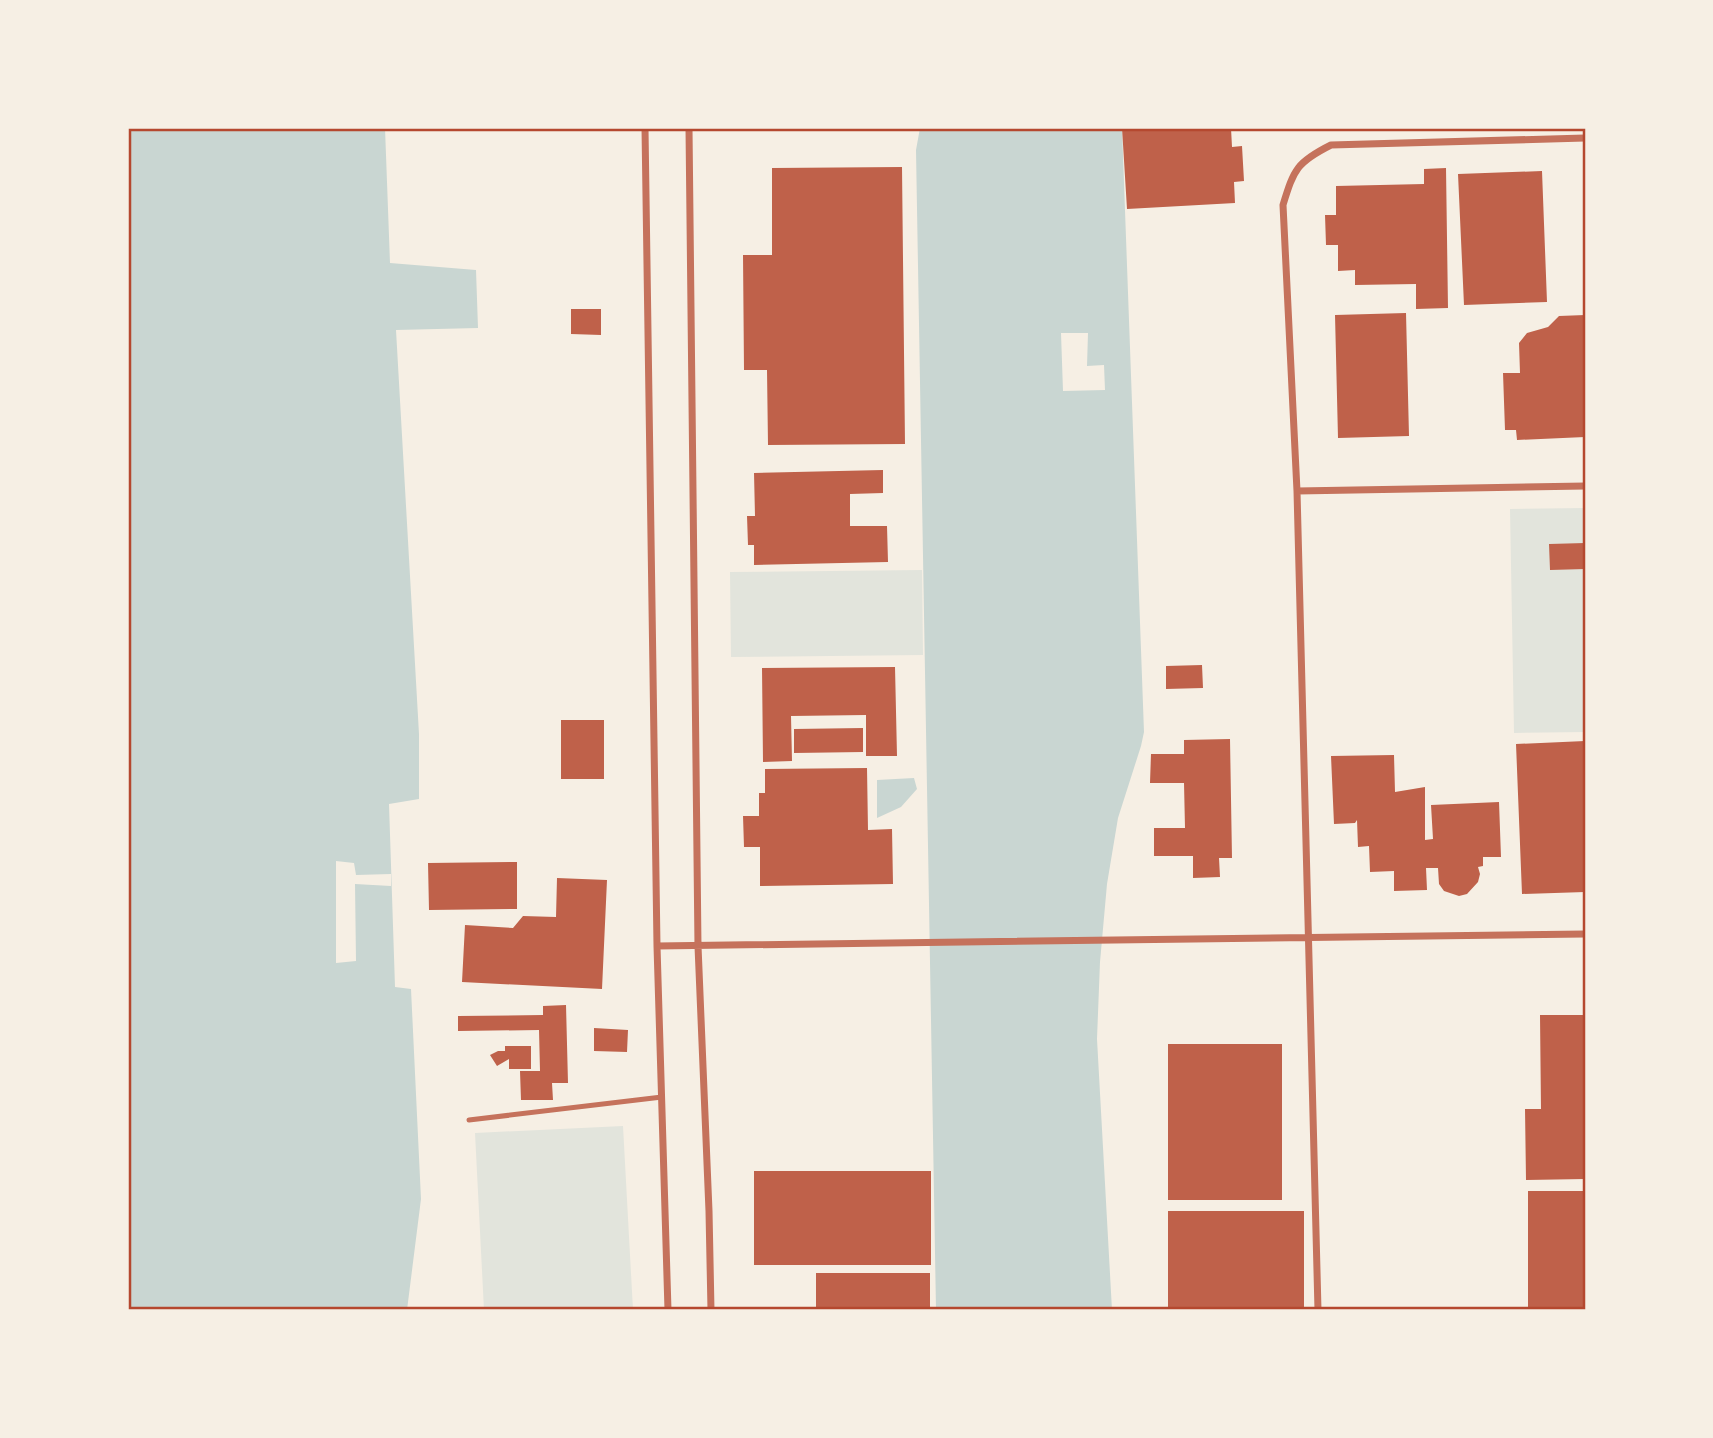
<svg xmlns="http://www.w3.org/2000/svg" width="1713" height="1438" font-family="'Nunito Sans',sans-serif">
	<rect width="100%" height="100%" fill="#f6efe4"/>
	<!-- green -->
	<path fill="#e2e4dc" d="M 1585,508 L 1585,732 L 1514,733 L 1510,509 Z
		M 922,570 L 923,655 L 731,657 L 730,572 Z
		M 623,1126 L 633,1310 L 484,1310 L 475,1133 Z"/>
	<!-- water -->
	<path fill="#c9d6d2" d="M 128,128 L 385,128 L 390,263 L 476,270 L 478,328 L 396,330 L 419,734 L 419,799 L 389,804 L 395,987 L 411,989 L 421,1199 L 407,1310 L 128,1310 Z
		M 920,128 L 1122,128 L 1144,732 L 1141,746 L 1118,818 L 1107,884 L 1100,962 L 1097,1039 L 1112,1310 L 936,1310 L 916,150 Z
		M 914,778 L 917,789 L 901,807 L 877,818 L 877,780 Z"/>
	<!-- pier -->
	<path fill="#f6efe4" d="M 1061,333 L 1088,333 L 1087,366 L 1104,365 L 1105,390 L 1063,391 Z
		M 336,861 L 354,863 L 356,875 L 391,874 L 391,886 L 355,884 L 356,961 L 336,963 Z"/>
	<!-- building -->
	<path fill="#bf614a" d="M 1122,128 L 1231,128 L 1232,147 L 1242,146 L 1244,181 L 1234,182 L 1235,203 L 1127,209 Z
		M 902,167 L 905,444 L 768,445 L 767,370 L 744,370 L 743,255 L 772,255 L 772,168 Z
		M 1446,168 L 1448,308 L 1416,309 L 1416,284 L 1355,285 L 1355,270 L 1338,271 L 1338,245 L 1326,245 L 1325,215 L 1336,215 L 1336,186 L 1424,184 L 1424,169 Z
		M 1542,171 L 1547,302 L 1464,305 L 1458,174 Z
		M 571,309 L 601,309 L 601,335 L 571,334 Z
		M 1406,313 L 1409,436 L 1338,438 L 1335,315 Z
		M 1585,315 L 1585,437 L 1517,440 L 1516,430 L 1505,430 L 1503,373 L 1520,373 L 1519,343 L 1527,333 L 1548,327 L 1559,316 Z
		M 883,470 L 883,493 L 850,494 L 850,526 L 887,526 L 888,562 L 754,565 L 754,545 L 748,545 L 747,516 L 755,516 L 754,473 Z
		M 1585,543 L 1585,569 L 1550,570 L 1549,544 Z
		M 1202,665 L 1203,688 L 1166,689 L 1166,666 Z
		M 895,667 L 897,756 L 866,756 L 866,715 L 791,716 L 792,761 L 763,762 L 762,668 Z
		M 561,720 L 604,720 L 604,779 L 561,779 Z
		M 863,728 L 863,752 L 794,753 L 794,729 Z
		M 1230,739 L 1232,858 L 1219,858 L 1220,877 L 1193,878 L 1193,856 L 1154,856 L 1154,828 L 1185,828 L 1184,783 L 1150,783 L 1151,754 L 1184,754 L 1184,740 Z
		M 1585,741 L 1585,892 L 1522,894 L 1516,744 Z
		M 1394,755 L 1395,792 L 1425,787 L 1425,840 L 1433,839 L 1431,805 L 1499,802 L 1501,857 L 1483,857 L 1483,866 L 1478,867 L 1480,874 L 1478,882 L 1467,894 L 1459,896 L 1444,891 L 1439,884 L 1438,868 L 1426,868 L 1427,890 L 1394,891 L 1394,871 L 1370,872 L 1369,846 L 1358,847 L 1357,820 L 1355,823 L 1334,824 L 1331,756 Z
		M 867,768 L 868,830 L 892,829 L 893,884 L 760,886 L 760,847 L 744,847 L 743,816 L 759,816 L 759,793 L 765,793 L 765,769 Z
		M 517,862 L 517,909 L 429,910 L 428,863 Z
		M 557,878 L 607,880 L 602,989 L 462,982 L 465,925 L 513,928 L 523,916 L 556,917 Z
		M 566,1005 L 568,1083 L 552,1083 L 553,1100 L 521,1100 L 520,1071 L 540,1071 L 539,1030 L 458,1031 L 458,1016 L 543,1015 L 543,1006 Z
		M 1540,1015 L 1585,1015 L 1585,1179 L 1526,1180 L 1525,1109 L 1541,1109 Z
		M 594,1028 L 628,1030 L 627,1052 L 594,1051 Z
		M 1168,1044 L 1282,1044 L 1282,1200 L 1168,1200 Z
		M 505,1046 L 531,1046 L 531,1069 L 509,1069 L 509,1059 L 497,1066 L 490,1055 L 498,1051 L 505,1051 Z
		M 754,1171 L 931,1171 L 931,1265 L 754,1265 Z
		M 1528,1191 L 1585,1191 L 1585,1310 L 1528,1310 Z
		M 1168,1211 L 1304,1211 L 1304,1308 L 1168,1308 Z
		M 816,1273 L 930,1273 L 930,1310 L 816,1310 Z"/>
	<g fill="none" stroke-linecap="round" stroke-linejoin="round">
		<!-- service -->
		<path stroke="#c5725c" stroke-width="5" d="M 469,1120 L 662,1097"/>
		<!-- minor -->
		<path stroke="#c5725c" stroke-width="7" d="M 645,128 L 657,946 L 668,1310
			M 689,128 L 698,946 L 709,1211 L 711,1310
			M 1297,491 L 1585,486
			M 657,946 L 1585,934
			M 1318,1310 L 1297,491 L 1283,205 C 1294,169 1297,162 1331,145 L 1585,138"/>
	</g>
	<!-- border -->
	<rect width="1713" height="1438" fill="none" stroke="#f6efe4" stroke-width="259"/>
	<rect x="130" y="130" width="1454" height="1178" fill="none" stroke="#b5482f" stroke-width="2.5"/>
</svg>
